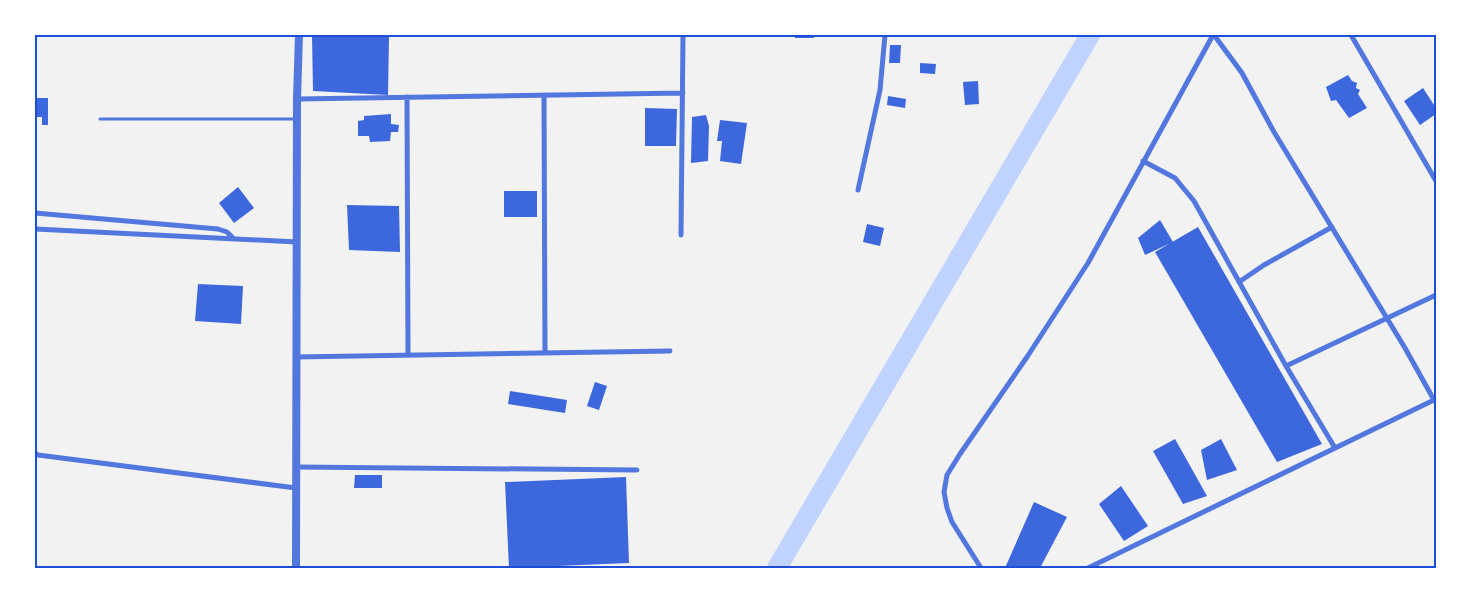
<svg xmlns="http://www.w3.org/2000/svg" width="1471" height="603" font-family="'Varela Round',sans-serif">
	<rect width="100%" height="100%" fill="#f2f2f2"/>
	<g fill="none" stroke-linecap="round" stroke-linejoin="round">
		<!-- river -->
		<path stroke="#bfd3fe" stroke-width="20" d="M 777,568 L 1090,35"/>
	</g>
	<!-- building -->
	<path fill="#3d67dc" d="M 312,35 L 389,37 L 388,95 L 313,91 Z
		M 795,35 L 813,35 L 814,38 L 795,38 Z
		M 890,45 L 901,45 L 900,63 L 889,63 Z
		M 920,63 L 936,64 L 935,74 L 920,73 Z
		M 1348,75 L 1352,81 L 1357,83 L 1356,88 L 1360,90 L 1358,94 L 1367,108 L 1349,118 L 1336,100 L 1331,101 L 1326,87 Z
		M 978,81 L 979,104 L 965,105 L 963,82 Z
		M 1423,88 L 1436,108 L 1436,114 L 1420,125 L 1404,101 Z
		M 888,96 L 906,99 L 905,108 L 887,105 Z
		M 35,98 L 48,98 L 48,125 L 42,125 L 42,117 L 35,117 Z
		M 645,108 L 677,109 L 676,146 L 645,146 Z
		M 391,114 L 391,124 L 399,125 L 398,132 L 391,132 L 390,141 L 370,142 L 369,136 L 358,136 L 358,121 L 364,120 L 364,116 Z
		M 706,115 L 709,126 L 708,161 L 691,163 L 692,117 Z
		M 720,120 L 747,123 L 741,164 L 720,161 L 722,141 L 717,141 Z
		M 238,187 L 254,208 L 234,223 L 219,203 Z
		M 504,191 L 537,191 L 537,217 L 504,217 Z
		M 347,205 L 399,206 L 400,252 L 349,250 Z
		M 1160,220 L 1173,242 L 1145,255 L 1138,238 Z
		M 867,224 L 884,228 L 880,246 L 863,242 Z
		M 1198,227 L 1322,444 L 1277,462 L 1155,252 Z
		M 198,284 L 243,286 L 241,324 L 195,321 Z
		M 595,382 L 607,386 L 599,410 L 587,406 Z
		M 510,391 L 567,400 L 565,413 L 508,404 Z
		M 1175,439 L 1207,496 L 1183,504 L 1153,451 Z
		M 1221,439 L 1237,470 L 1207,480 L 1201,450 Z
		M 355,475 L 382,475 L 382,488 L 354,488 Z
		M 626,477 L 629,563 L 509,568 L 505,482 Z
		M 1121,486 L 1148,526 L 1124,541 L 1099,504 Z
		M 1034,502 L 1067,517 L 1040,568 L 1005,568 Z"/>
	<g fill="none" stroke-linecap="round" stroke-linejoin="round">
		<!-- service -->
		<path stroke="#5277de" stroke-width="3" d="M 100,119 L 297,119"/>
		<!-- minor -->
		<path stroke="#5277de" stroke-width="5" d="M 1214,35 L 1242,73 L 1274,132 L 1405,348 L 1434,400
			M 1351,35 L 1436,181
			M 544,95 L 545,353
			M 407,97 L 408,355
			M 297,99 L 683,93
			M 1143,161 L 1175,178 L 1194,201 L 1286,366 L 1335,448
			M 858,190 L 880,90 L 885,35
			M 35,213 L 218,229 L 227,232 L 233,238
			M 35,229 L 297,242
			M 681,235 L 683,35
			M 1239,282 L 1264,265 L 1332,227
			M 296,357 L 670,351
			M 1286,366 L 1436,295
			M 35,453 L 38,455 L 296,488
			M 296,467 L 637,470
			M 981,568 L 952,522 L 947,508 L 944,492 L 947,475 L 960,454 L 1027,357 L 1088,263 L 1213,35
			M 1088,568 L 1436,399"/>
		<!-- tertiary -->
		<path stroke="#5277de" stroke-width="8" d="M 296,568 L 297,99 L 299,35"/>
	</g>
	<!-- border -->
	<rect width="1471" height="603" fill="none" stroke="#ffffff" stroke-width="72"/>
	<rect x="36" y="36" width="1399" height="531" fill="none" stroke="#1d4ed8" stroke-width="2"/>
</svg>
